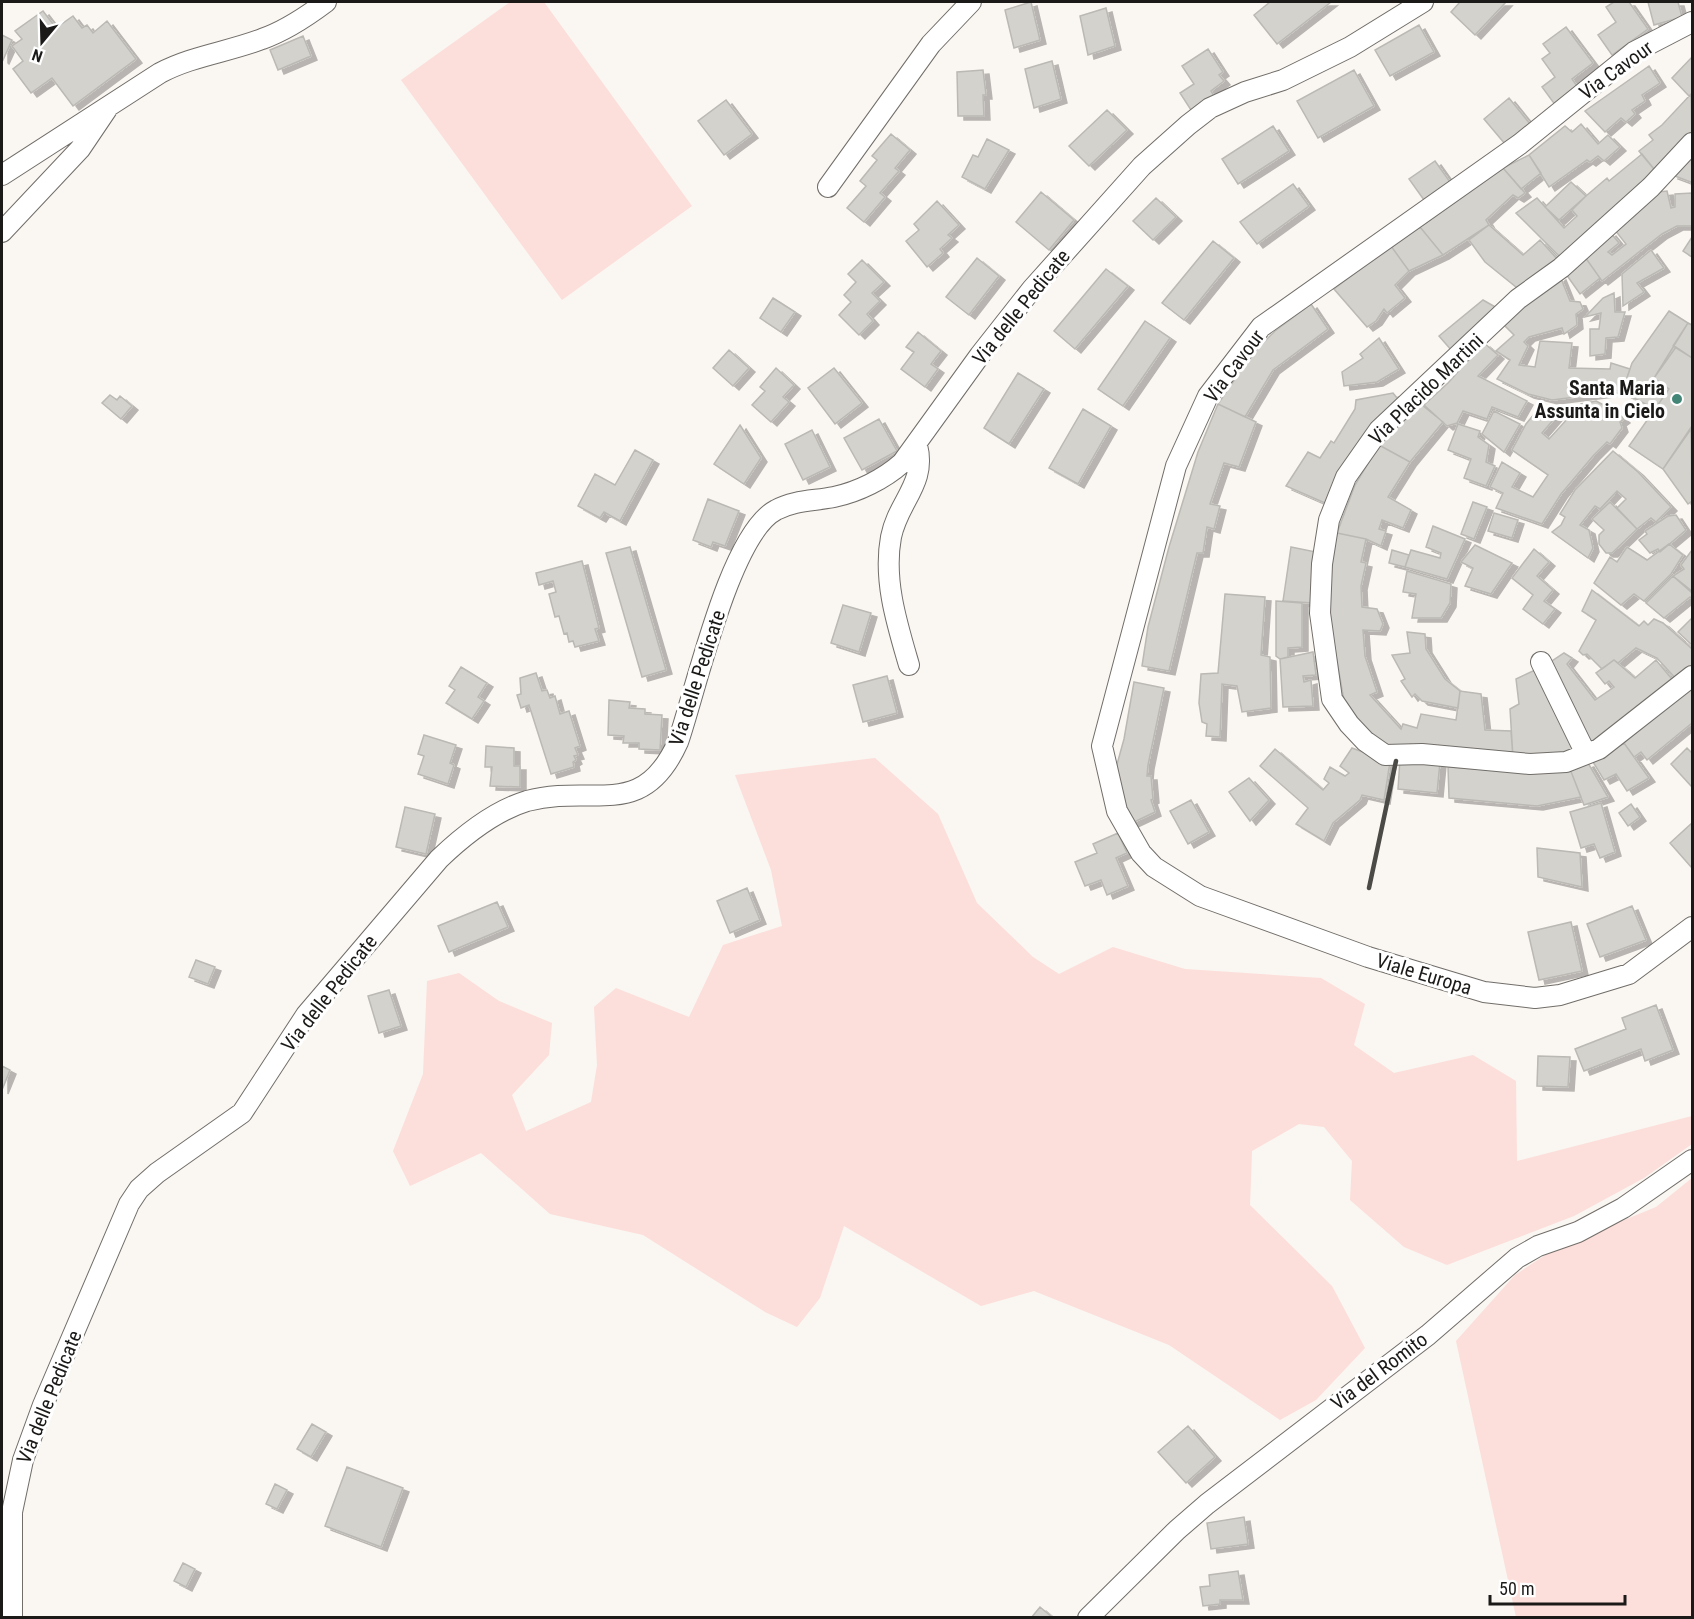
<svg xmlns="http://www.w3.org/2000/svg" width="1694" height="1619" font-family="'Roboto Condensed',sans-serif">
	<defs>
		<filter id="shadow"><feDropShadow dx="6" dy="4" stdDeviation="0" flood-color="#0004"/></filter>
	</defs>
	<rect width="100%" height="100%" fill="#faf6f1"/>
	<!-- green -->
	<path fill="#fcdeda" d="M 510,2 L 544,2 L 692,206 L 562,300 L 401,80 Z
		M 875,758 L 938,814 L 977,903 L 1033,957 L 1059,974 L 1113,947 L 1185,969 L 1321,978 L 1365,1004 L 1354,1045 L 1394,1073 L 1473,1055 L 1516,1081 L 1517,1161 L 1692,1116 L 1692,1144 L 1644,1178 L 1574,1216 L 1447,1265 L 1404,1247 L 1350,1200 L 1352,1161 L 1324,1127 L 1299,1124 L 1252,1151 L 1250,1205 L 1332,1286 L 1365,1348 L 1316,1400 L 1280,1420 L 1169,1345 L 1034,1291 L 981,1306 L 844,1226 L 820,1298 L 797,1327 L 765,1312 L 643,1235 L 550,1214 L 481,1153 L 410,1186 L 393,1151 L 423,1074 L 427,981 L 459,973 L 499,1001 L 552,1023 L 549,1055 L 512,1095 L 526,1131 L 591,1102 L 597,1065 L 594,1007 L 616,988 L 689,1017 L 723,945 L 782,926 L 771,870 L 735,775 Z
		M 1692,1178 L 1692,1617 L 1516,1617 L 1456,1341 L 1515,1275 L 1556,1248 L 1656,1207 Z"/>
	<!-- building -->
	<path fill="#d4d2cd" stroke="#bbb9b4" stroke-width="1.5" filter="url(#shadow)" d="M 1031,2 L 1040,40 L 1014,48 L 1005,10 Z
		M 1270,2 L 1331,2 L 1277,44 L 1254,15 Z
		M 1460,2 L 1506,2 L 1475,35 L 1451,12 Z
		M 1614,2 L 1629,2 L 1648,29 L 1612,55 L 1598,35 L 1616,22 L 1606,7 Z
		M 1648,2 L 1678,2 L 1682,17 L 1654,25 Z
		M 1106,8 L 1115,46 L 1088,55 L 1080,16 Z
		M 43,11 L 56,28 L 73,16 L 82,28 L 87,25 L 93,33 L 107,21 L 136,59 L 73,106 L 52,78 L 31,93 L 13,69 L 23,61 L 12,46 L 22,39 L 15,31 Z
		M 1419,25 L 1434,52 L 1390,76 L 1375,50 Z
		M 1566,27 L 1593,63 L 1572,79 L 1579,89 L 1556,106 L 1542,87 L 1555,77 L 1542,59 L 1550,53 L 1543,44 Z
		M 2,35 L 12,40 L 3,60 L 2,59 Z
		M 303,36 L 311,56 L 278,70 L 270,50 Z
		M 1208,49 L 1223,72 L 1219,75 L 1224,81 L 1211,91 L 1214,96 L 1191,110 L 1180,93 L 1194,84 L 1182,66 Z
		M 1692,57 L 1692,94 L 1689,96 L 1672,78 Z
		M 1052,61 L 1061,99 L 1034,108 L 1025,69 Z
		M 1649,66 L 1660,83 L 1642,95 L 1645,101 L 1632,110 L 1635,114 L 1626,122 L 1621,118 L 1605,132 L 1585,111 Z
		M 983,70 L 986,95 L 983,95 L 984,116 L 958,116 L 957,72 Z
		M 1354,70 L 1374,106 L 1318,138 L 1297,101 Z
		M 1691,94 L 1692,137 L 1658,174 L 1639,151 L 1653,140 L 1649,135 L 1662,125 Z
		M 1509,98 L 1530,124 L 1505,144 L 1484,119 Z
		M 726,100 L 752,134 L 724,155 L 698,121 Z
		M 1107,110 L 1127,130 L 1089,166 L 1069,146 Z
		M 1581,124 L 1598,144 L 1608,135 L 1620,147 L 1604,161 L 1598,156 L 1590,162 L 1587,160 L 1549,187 L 1529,155 L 1565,126 L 1572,132 Z
		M 1273,126 L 1289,151 L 1238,184 L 1222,159 Z
		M 891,134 L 910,150 L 895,168 L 899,171 L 880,193 L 885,197 L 864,222 L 847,208 L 866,186 L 860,181 L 877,160 L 872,156 Z
		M 987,139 L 1009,150 L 985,189 L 962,177 L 973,155 L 978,157 Z
		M 1642,154 L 1658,174 L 1561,258 L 1516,213 L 1537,198 L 1564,228 L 1577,216 L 1572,210 L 1586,196 L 1607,178 L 1609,181 Z
		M 1529,155 L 1541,173 L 1521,189 L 1503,168 Z
		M 1687,157 L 1692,158 L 1692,187 L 1691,182 L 1672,175 Z
		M 1435,161 L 1450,182 L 1424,200 L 1409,179 Z
		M 1503,168 L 1525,193 L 1518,198 L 1513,195 L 1486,220 L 1489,225 L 1443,255 L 1420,227 Z
		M 1571,182 L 1586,196 L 1559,220 L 1545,207 Z
		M 1293,184 L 1309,206 L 1257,244 L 1240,222 Z
		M 1667,191 L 1671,208 L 1675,207 L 1675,194 L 1692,193 L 1692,226 L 1677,226 L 1662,234 L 1602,281 L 1585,257 L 1610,232 L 1619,243 L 1608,252 L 1612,255 L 1626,244 L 1615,230 L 1650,193 Z
		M 1041,192 L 1074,220 L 1049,250 L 1016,222 Z
		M 1156,198 L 1176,217 L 1153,240 L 1133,221 Z
		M 937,201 L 959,225 L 948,235 L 952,238 L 940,249 L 943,253 L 927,267 L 906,241 L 919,230 L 914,224 Z
		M 1489,225 L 1523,255 L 1540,240 L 1558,260 L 1521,291 L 1485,262 L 1469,240 Z
		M 1420,227 L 1443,255 L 1409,271 L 1391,246 Z
		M 1692,237 L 1692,257 L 1683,251 Z
		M 1213,241 L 1234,258 L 1184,320 L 1162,303 Z
		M 1391,246 L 1409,271 L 1395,285 L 1405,298 L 1387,313 L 1384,309 L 1376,321 L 1367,327 L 1334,289 Z
		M 1651,250 L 1664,268 L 1637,283 L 1644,292 L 1623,306 L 1622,274 Z
		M 1585,257 L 1600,278 L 1580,294 L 1566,274 Z
		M 977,258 L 999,276 L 969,315 L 946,297 Z
		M 862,260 L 884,282 L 872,293 L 880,301 L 867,314 L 873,321 L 859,335 L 839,315 L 851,302 L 844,295 L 856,282 L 848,274 Z
		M 1106,269 L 1128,286 L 1075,349 L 1054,331 Z
		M 1560,276 L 1570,301 L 1580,302 L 1583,309 L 1576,314 L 1577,325 L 1564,334 L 1562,328 L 1529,337 L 1524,342 L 1528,346 L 1519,365 L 1535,367 L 1540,341 L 1572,343 L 1569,368 L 1610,369 L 1611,363 L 1630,369 L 1622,392 L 1607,388 L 1607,393 L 1552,400 L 1528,394 L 1497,379 L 1510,360 L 1496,351 L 1514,335 L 1503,324 Z
		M 1614,293 L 1615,312 L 1625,312 L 1618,337 L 1606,338 L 1605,354 L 1590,356 L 1590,329 L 1599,329 L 1601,313 L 1585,317 L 1603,298 Z
		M 773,298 L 795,312 L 781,332 L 760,318 Z
		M 1483,300 L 1497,308 L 1452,351 L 1439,336 Z
		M 1311,304 L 1328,329 L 1273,370 L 1245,417 L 1218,404 L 1252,354 L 1275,331 Z
		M 1669,311 L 1688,323 L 1654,378 L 1669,389 L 1655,409 L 1622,392 L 1632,363 Z
		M 1145,321 L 1170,338 L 1123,406 L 1098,389 Z
		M 1688,323 L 1692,325 L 1692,358 L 1673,346 Z
		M 918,332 L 941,351 L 931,364 L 938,369 L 925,387 L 901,369 L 914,352 L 906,347 Z
		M 1379,338 L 1399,369 L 1377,382 L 1344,386 L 1342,372 L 1363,358 L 1360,354 Z
		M 1484,343 L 1498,355 L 1478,376 L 1527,401 L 1518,417 L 1492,407 L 1487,419 L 1463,411 L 1457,423 L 1447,426 L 1424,405 L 1448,383 Z
		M 1676,347 L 1692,358 L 1692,426 L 1663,469 L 1629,446 L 1669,389 L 1654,378 Z
		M 729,350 L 749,368 L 733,386 L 713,368 Z
		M 776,368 L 794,385 L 783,397 L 789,402 L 771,422 L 752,405 L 765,391 L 760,387 Z
		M 834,368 L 862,403 L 835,424 L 808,388 Z
		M 1018,373 L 1044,389 L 1009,444 L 984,428 Z
		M 1393,393 L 1401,403 L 1340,473 L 1325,503 L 1286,486 L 1308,452 L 1320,458 L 1331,441 L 1334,443 L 1355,409 L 1356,400 Z
		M 110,395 L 117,400 L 120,396 L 132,406 L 121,419 L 102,403 Z
		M 1596,401 L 1611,409 L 1624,419 L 1620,422 L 1622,428 L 1610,444 L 1607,442 L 1593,456 L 1561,494 L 1542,524 L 1496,508 L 1503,493 L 1490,487 L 1502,462 L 1520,473 L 1512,487 L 1533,497 L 1548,475 L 1512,450 L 1526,424 L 1540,407 L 1560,412 L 1542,433 L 1549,439 L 1581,404 Z
		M 1218,404 L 1256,422 L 1239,467 L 1224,463 L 1210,504 L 1220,506 L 1214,529 L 1207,527 L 1203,553 L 1197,553 L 1169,671 L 1142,666 L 1148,627 L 1169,547 L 1198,452 Z
		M 1422,405 L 1443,422 L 1410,462 L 1379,445 L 1408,414 Z
		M 1083,409 L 1111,426 L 1078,484 L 1049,468 Z
		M 1494,411 L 1520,424 L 1504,452 L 1482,434 Z
		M 879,419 L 897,451 L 862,470 L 844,438 Z
		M 1458,424 L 1480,431 L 1478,437 L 1489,445 L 1486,462 L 1495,466 L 1486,486 L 1464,478 L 1471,459 L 1448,450 Z
		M 740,425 L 761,458 L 744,484 L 714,464 Z
		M 1691,429 L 1692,501 L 1688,504 L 1663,469 Z
		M 812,430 L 830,467 L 803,480 L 785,444 Z
		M 1379,445 L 1410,462 L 1388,497 L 1411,510 L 1403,528 L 1382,520 L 1379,529 L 1386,531 L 1381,546 L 1366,539 L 1337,533 L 1355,485 Z
		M 635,450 L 653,460 L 620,521 L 604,512 L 600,518 L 578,506 L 595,474 L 615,485 Z
		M 1613,451 L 1638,472 L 1671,507 L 1656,522 L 1651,518 L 1637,529 L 1617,508 L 1626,499 L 1617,491 L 1600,509 L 1595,506 L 1580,525 L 1589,530 L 1593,548 L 1588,558 L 1552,532 L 1561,525 L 1565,517 L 1560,514 L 1575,490 Z
		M 708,499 L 739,511 L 725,546 L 713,542 L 711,547 L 693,540 Z
		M 1473,502 L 1487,507 L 1474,539 L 1461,534 Z
		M 1610,502 L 1637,529 L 1612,553 L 1606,553 L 1599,544 L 1599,535 L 1604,530 L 1592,519 Z
		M 1494,513 L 1518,520 L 1512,538 L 1488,531 Z
		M 1676,515 L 1686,530 L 1660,552 L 1658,549 L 1650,553 L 1639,540 L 1647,534 L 1645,531 L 1668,516 Z
		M 1433,526 L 1465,539 L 1447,579 L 1405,567 L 1411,550 L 1440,558 L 1441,553 L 1426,547 Z
		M 1337,533 L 1366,539 L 1361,562 L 1366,563 L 1361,586 L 1362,607 L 1377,609 L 1383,624 L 1380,631 L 1363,630 L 1365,656 L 1377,692 L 1370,695 L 1401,729 L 1403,724 L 1417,728 L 1421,714 L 1456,720 L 1460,691 L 1481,694 L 1485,730 L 1511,731 L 1513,758 L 1428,751 L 1411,744 L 1385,752 L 1346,712 L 1328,610 L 1332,553 Z
		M 1669,544 L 1683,555 L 1671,574 L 1644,601 L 1634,594 L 1621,605 L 1594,583 L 1610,557 L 1617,562 L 1627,547 L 1647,560 Z
		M 1475,545 L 1512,563 L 1491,594 L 1465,586 L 1473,568 L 1461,562 Z
		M 630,547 L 666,670 L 642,677 L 606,553 Z
		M 1291,547 L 1316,552 L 1313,603 L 1283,601 Z
		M 1534,549 L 1549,562 L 1537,576 L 1553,590 L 1544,601 L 1555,609 L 1543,624 L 1523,609 L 1533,595 L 1512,578 Z
		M 1392,550 L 1409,555 L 1405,567 L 1389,563 Z
		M 1692,550 L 1692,591 L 1691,592 L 1673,576 L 1684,569 L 1681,565 Z
		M 582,561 L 599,628 L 595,629 L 599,641 L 575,647 L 573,641 L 569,642 L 567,633 L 564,634 L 559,616 L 555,617 L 549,594 L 556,592 L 553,581 L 539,585 L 536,573 Z
		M 1407,571 L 1451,584 L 1450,603 L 1441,618 L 1412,618 L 1416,594 L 1403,592 Z
		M 1673,576 L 1692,591 L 1692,599 L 1690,597 L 1664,618 L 1646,603 Z
		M 1592,590 L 1639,626 L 1644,621 L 1648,625 L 1654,619 L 1663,623 L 1692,649 L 1692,668 L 1678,681 L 1657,658 L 1636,648 L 1618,663 L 1614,660 L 1602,669 L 1587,654 L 1583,655 L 1579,651 L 1596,620 L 1582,611 Z
		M 1225,594 L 1265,597 L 1261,655 L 1270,657 L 1271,708 L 1242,712 L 1237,686 L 1222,684 L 1220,737 L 1206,736 L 1207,724 L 1202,722 L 1199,703 L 1201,674 L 1218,673 Z
		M 1276,601 L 1302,603 L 1302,647 L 1288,648 L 1288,657 L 1280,659 L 1276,656 Z
		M 843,605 L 871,613 L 859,652 L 831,643 Z
		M 1692,618 L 1692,645 L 1678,632 Z
		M 1407,632 L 1425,634 L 1426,649 L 1445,679 L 1460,691 L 1458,708 L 1422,701 L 1415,694 L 1412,697 L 1401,681 L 1405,679 L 1392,655 L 1410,653 Z
		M 1313,652 L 1316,675 L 1303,676 L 1304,682 L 1311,680 L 1313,706 L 1283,707 L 1280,659 Z
		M 1564,653 L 1572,658 L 1567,664 L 1595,700 L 1614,687 L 1609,681 L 1605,684 L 1596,673 L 1614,660 L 1635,678 L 1656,660 L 1676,684 L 1593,747 L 1568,694 L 1546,665 Z
		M 461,667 L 487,683 L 478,697 L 484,701 L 472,719 L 446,703 L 455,690 L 449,686 Z
		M 1535,670 L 1557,708 L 1574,754 L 1513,758 L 1510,709 L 1519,704 L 1516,679 Z
		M 536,673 L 542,691 L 547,690 L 550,698 L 555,696 L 560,714 L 569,711 L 580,746 L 575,748 L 578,755 L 574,756 L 576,760 L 573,762 L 574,767 L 551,774 L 529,705 L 521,708 L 517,695 L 521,694 L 520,678 Z
		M 887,676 L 897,713 L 863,722 L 853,685 Z
		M 1134,682 L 1164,688 L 1148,765 L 1147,776 L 1151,776 L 1153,799 L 1151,800 L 1155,812 L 1130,824 L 1116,768 L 1124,739 Z
		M 1692,683 L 1692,723 L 1647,760 L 1641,752 L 1634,757 L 1624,743 Z
		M 609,700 L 630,702 L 629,708 L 645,709 L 645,714 L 662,715 L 660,750 L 639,749 L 639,743 L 623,743 L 624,736 L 608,735 Z
		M 424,735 L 456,745 L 450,763 L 454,765 L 448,784 L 418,774 L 424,756 L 418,754 Z
		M 1624,743 L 1649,778 L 1627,791 L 1616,774 L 1604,780 L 1593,762 Z
		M 486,746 L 514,748 L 514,766 L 520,766 L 520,787 L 490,786 L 492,767 L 485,767 Z
		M 1352,748 L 1390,762 L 1384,800 L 1362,795 L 1360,800 L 1333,823 L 1324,841 L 1296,824 L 1308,808 L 1260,766 L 1275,749 L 1323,790 L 1329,783 L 1324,779 L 1330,767 L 1345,776 L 1349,773 L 1340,766 Z
		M 1687,748 L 1692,753 L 1692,787 L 1671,764 Z
		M 1400,759 L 1440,762 L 1437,793 L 1398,789 Z
		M 1588,763 L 1608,797 L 1584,805 L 1570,769 Z
		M 1448,767 L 1536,773 L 1570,769 L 1581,797 L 1537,806 L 1449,798 Z
		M 1249,778 L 1269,800 L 1250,821 L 1229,792 Z
		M 1191,800 L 1209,832 L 1188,844 L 1170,811 Z
		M 1601,803 L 1615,852 L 1600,858 L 1594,844 L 1581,848 L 1570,812 Z
		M 1631,804 L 1640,817 L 1628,826 L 1619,813 Z
		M 405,807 L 435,814 L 426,854 L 396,847 Z
		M 1692,823 L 1692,868 L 1670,843 Z
		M 1118,833 L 1127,853 L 1116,858 L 1128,886 L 1107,895 L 1101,880 L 1085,886 L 1075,862 L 1097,853 L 1093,844 Z
		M 1537,848 L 1580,853 L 1582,887 L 1538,877 Z
		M 747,888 L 760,920 L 730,933 L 717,901 Z
		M 497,902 L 508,927 L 449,952 L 438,926 Z
		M 1632,906 L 1646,940 L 1600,957 L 1587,924 Z
		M 1571,922 L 1582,971 L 1539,980 L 1528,932 Z
		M 196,960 L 215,967 L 208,984 L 189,977 Z
		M 389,990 L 401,1026 L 379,1033 L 368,996 Z
		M 1656,1005 L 1673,1050 L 1645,1061 L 1641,1049 L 1584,1071 L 1575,1049 L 1626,1029 L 1622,1018 Z
		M 1538,1056 L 1570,1057 L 1568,1087 L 1537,1086 Z
		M 2,1066 L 10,1070 L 2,1090 Z
		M 312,1424 L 326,1432 L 311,1457 L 297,1449 Z
		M 1188,1426 L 1215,1457 L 1186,1483 L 1158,1452 Z
		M 347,1467 L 403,1488 L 381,1547 L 325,1526 Z
		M 275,1484 L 287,1490 L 277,1509 L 266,1504 Z
		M 1244,1517 L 1248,1544 L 1211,1549 L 1207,1523 Z
		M 183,1563 L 195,1569 L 186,1587 L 174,1581 Z
		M 1238,1571 L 1243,1600 L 1220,1600 L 1220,1604 L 1203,1606 L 1200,1587 L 1210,1586 L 1209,1575 Z
		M 1040,1607 L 1053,1618 L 1031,1618 Z"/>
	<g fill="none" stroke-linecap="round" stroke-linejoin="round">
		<defs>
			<path id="minor" d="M 1692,22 L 1634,52 L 1520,144 L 1261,327 L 1208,396 L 1176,466 L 1102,746 L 1117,811 L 1141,853 L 1154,867 L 1200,896 L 1368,957 L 1484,992 L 1535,998 L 1560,995 L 1629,974 L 1692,927
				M 1692,143 L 1651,187 L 1561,268 L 1518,299 L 1379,430 L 1346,477 L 1329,520 L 1322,564 L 1320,613 L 1332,699 L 1349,724 L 1365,741 L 1385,755 L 1422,754 L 1530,764 L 1566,762 L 1599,749 L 1692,676
				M 2,175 L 160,73 C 192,56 228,52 262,39 C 285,31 306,17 326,2
				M 828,187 L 931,44 L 971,2
				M 2,232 L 80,149 L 107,109
				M 1541,662 L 1586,754
				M 909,665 C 897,624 883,580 891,537 C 898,501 927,484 917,445
				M 12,1618 L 12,1512 L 23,1460 L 43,1405 L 129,1204 L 139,1189 L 157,1173 L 242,1113 L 306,1015 L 439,859 C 463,836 494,811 527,801 C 594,783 642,822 678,742 C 696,690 730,534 776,510 C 794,500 814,501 834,497 C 858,492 884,479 902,463 L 980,355 L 1032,289 L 1142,166 L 1188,125 L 1210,108 L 1245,92 L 1283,80 L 1350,47 L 1423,2
				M 1088,1618 L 1177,1530 L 1207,1504 L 1428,1335 L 1517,1258 L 1538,1246 L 1578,1232 L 1623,1208 L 1692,1160"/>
		</defs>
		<!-- minor casing -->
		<use href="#minor" stroke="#716d69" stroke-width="22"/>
		<!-- minor -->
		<use href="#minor" stroke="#fff" stroke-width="20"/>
		<!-- rail -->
		<path stroke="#4b4a47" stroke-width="4.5" d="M 1369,888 L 1396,761"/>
	</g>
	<!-- markers -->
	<circle fill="#438678" stroke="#fff" stroke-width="2" cx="1677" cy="399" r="6"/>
	<g text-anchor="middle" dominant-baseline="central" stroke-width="6" stroke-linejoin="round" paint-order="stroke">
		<!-- street labels -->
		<g font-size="20" fill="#1b1a18" stroke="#fff">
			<text transform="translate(1616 70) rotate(-36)">Via Cavour</text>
			<text transform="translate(1021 307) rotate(-51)">Via delle Pedicate</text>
			<text transform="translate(1234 366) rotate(-53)">Via Cavour</text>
			<text transform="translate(1426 389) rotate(-44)">Via Placido Martini</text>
			<text transform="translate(697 678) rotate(-72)">Via delle Pedicate</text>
			<text transform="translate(1424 974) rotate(17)">Viale Europa</text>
			<text transform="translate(329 993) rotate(-52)">Via delle Pedicate</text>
			<text transform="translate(1379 1371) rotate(-37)">Via del Romito</text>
			<text transform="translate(49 1397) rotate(-68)">Via delle Pedicate</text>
		</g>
		<!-- poi labels -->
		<g font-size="20" font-weight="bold" fill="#1b1a18" stroke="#fff" text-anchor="end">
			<text x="1665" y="388">Santa Maria<tspan x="1665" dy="23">Assunta in Cielo</tspan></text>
		</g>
	</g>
	<!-- border -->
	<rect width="1694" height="1619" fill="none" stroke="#1b1a18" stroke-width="6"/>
	<!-- north arrow -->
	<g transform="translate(42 42) rotate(199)" stroke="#ffffff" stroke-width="4.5" paint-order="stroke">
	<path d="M0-4.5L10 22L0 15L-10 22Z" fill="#1b1a18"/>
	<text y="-9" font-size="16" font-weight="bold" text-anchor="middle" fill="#1b1a18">N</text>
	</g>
	<!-- scale -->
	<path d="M1490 1595v9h135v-9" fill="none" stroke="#1b1a18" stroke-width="3"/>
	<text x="1499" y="1595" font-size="18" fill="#1b1a18" stroke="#ffffff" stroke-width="4.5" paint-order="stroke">50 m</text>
</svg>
